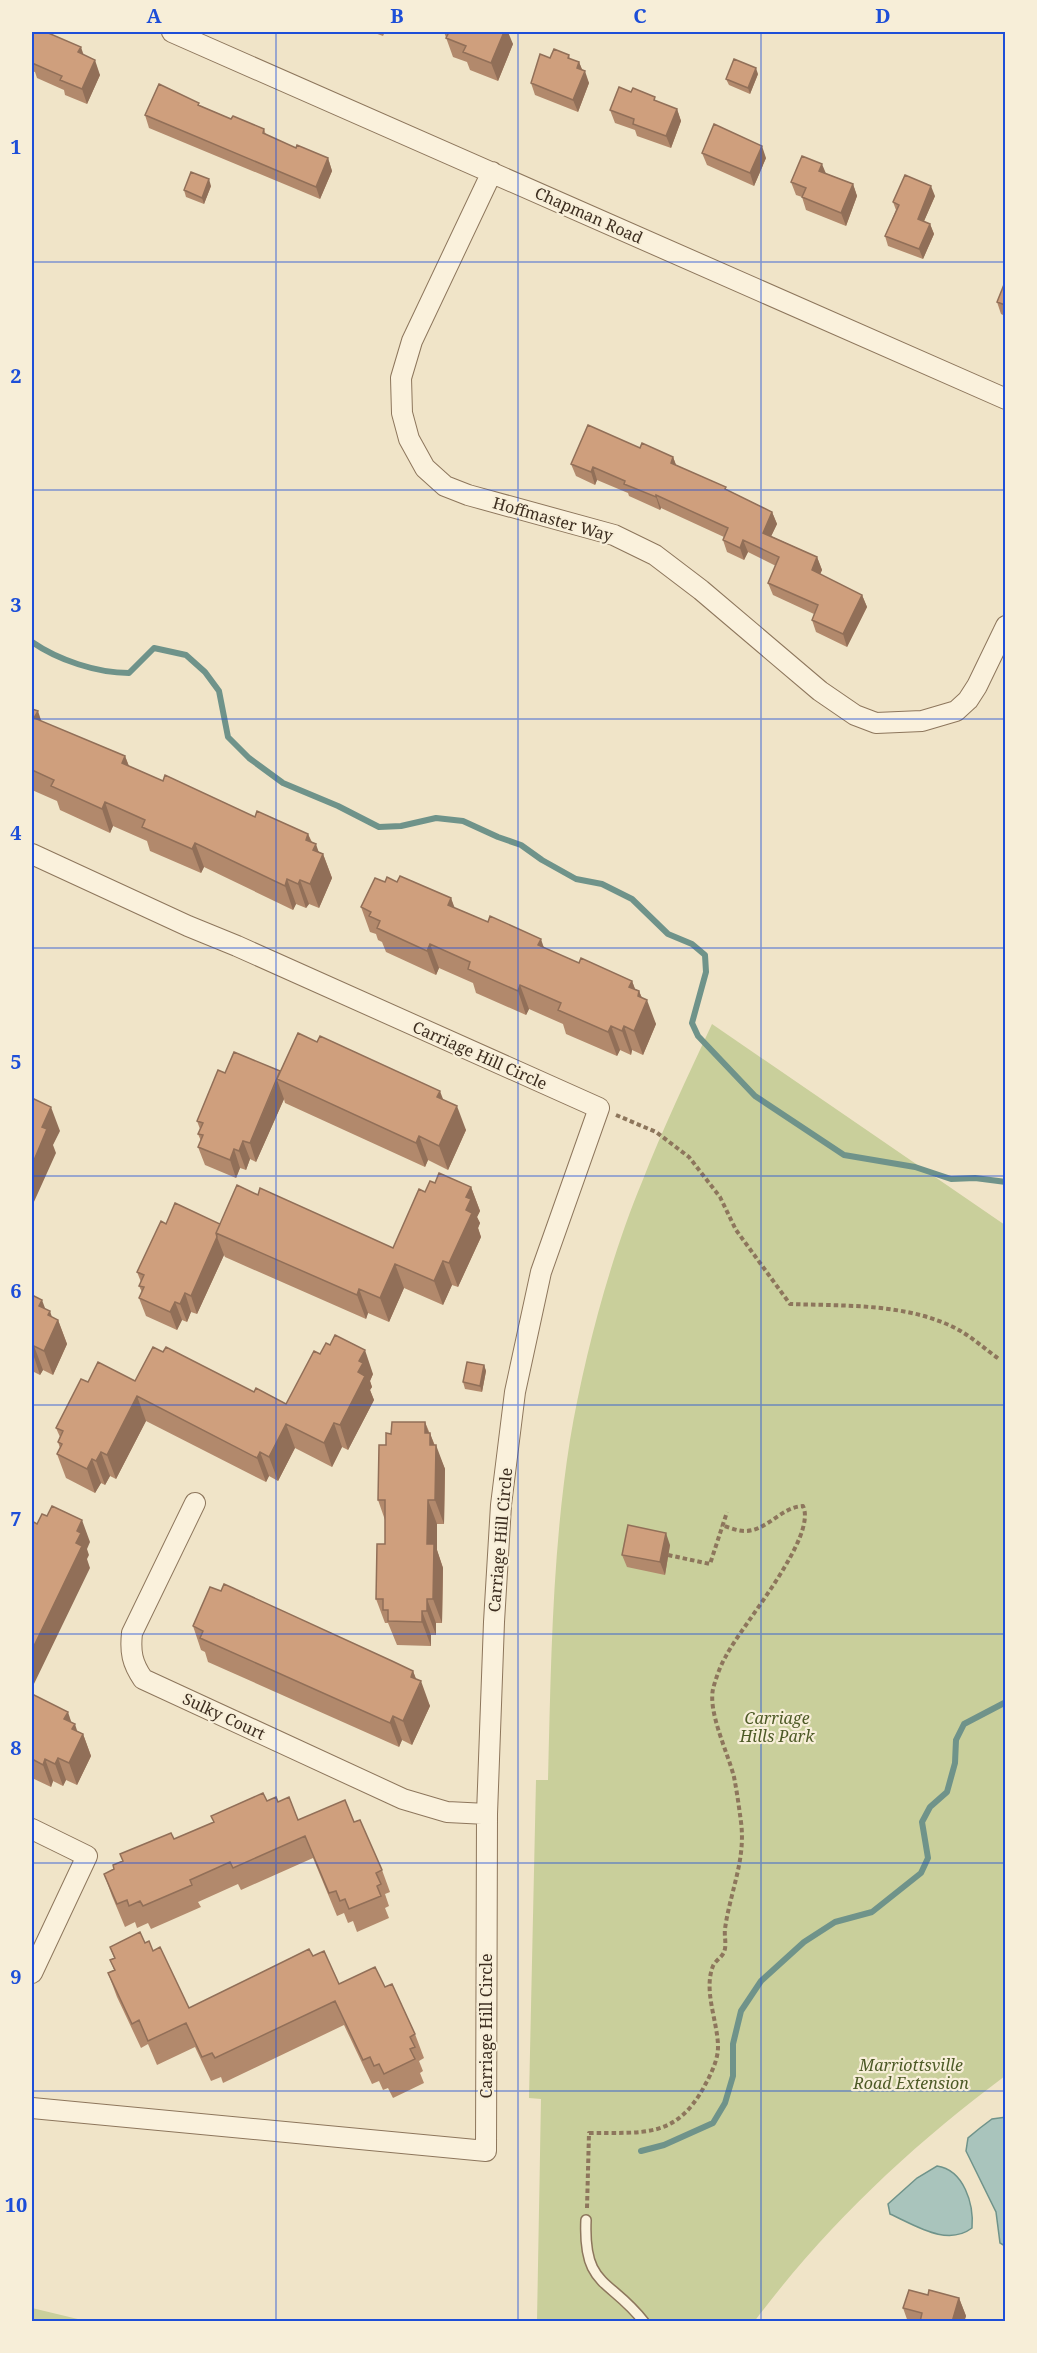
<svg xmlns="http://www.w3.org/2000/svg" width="1037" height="2353" font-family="'Noto Serif',serif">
	<rect width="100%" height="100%" fill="#f0e4c8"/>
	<!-- green -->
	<path fill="#c9cf9b" d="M 712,1024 L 1005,1225 L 1005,2076 C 911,2146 825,2227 754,2322 L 537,2321 L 541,2099 L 529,2098 L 536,1780 L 548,1780 C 551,1666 552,1553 570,1440 C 584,1357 610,1259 642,1182 C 663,1128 688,1076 712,1024 Z
		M 32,2308 L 86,2321 L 32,2321 Z"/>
	<!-- water -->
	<path fill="#a9c4bc" stroke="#6f938a" stroke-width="1.5" d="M 1006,2117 L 1006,2246 L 1005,2246 L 1000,2243 L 996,2212 L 966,2151 L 968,2138 L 980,2128 L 992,2119 Z
		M 937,2166 C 964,2170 974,2204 972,2228 C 947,2247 915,2225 890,2214 L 888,2204 L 917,2178 Z"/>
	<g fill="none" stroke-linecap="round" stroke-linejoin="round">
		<!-- stream -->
		<path stroke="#6f938a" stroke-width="6" d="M 32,642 C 58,660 97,673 129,673 L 154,648 L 186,655 L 205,672 L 219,691 L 228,737 L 249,758 L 283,783 L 338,806 L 379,827 L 401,826 L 436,818 L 463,821 L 498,837 L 521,845 L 542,860 L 576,879 L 602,884 L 632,899 L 668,934 L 692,944 L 705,955 L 706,972 L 692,1023 L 698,1036 L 755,1096 L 844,1155 L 915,1167 L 951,1179 L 975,1178 L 1006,1182
			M 641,2151 L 664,2145 L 713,2123 L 725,2103 L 733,2076 L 733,2044 L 741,2011 L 761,1981 L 804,1942 L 835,1922 L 872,1912 L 921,1873 L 928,1858 L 922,1822 L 930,1807 L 947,1792 L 955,1763 L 956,1740 L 964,1724 L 1006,1702"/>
		<defs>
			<path id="lane" d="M 586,2220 C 583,2288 610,2278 644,2322"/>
			<path id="street" d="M 172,32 L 1006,399
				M 492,172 L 412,341 L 401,378 L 402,413 L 409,439 L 425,468 L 445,486 L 468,495 L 614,535 L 655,555 L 701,590 L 820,691 L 855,715 L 876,723 L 922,721 L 956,711 L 968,700 L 977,686 L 1006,626
				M 32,854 L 188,926 L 237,946 L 599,1108 L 541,1272 L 515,1392 L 501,1505 L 494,1622 L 487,1814 L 486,2151 L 32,2108
				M 195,1503 L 132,1633 C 130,1652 132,1663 143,1679 L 403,1799 L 447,1812 L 487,1814
				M 32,1829 L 87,1856 L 32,1973"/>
		</defs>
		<!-- lane casing -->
		<use href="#lane" stroke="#8d765c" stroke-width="12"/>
		<!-- street casing -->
		<use href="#street" stroke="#8d765c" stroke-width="22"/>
		<!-- path -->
		<path stroke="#8d765c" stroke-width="4" stroke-dasharray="4.5 3" stroke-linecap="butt" d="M 616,1115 L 656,1132 L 689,1157 L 720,1197 L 736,1230 L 790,1304 C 844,1306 908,1303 957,1329 C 972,1337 985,1349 999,1359
			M 668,1555 L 710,1564 L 727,1512
			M 587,2208 L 589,2133 C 642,2132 676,2140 705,2085 C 711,2074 718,2060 718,2047 C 718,2022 703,1991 713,1966 C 715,1961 722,1957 724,1952 C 727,1945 724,1936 725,1929 C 730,1892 746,1860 741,1822 C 739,1807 737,1792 734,1777 C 728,1753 708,1713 713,1689 C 716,1678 720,1666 726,1656 C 741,1626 818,1537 803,1506 C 781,1507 767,1531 745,1531 C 737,1531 728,1527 721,1525"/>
		<!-- lane -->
		<use href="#lane" stroke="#faf1dc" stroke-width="9"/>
		<!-- street -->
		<use href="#street" stroke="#faf1dc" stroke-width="20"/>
	</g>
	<!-- wall -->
	<path fill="#b2896c" d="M 32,32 L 84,55 L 100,75 L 87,104 L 65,95 L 64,90 L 37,78 L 35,72 L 32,71 Z
		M 372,32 L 385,32 L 383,36 Z
		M 444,32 L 504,32 L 513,44 L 498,81 L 470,70 L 467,62 L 453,57 Z
		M 569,55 L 570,59 L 579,62 L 582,70 L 589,83 L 578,112 L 535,95 L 531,83 L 550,58 Z
		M 758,74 L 750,94 L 729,85 L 726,79 Z
		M 656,101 L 677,109 L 681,121 L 671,148 L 637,136 L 635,130 L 615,123 L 610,110 Z
		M 201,106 L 231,119 L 264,129 L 266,135 L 296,148 L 328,158 L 332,171 L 320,199 L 149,128 L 145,115 Z
		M 702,153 L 766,158 L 754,186 L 707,165 Z
		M 825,173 L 853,184 L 857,196 L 846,226 L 806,210 L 802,197 L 796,195 L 791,182 Z
		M 211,186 L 204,204 L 186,197 L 184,190 Z
		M 935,196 L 924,221 L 930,224 L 934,234 L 923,259 L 888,246 L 885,236 L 896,210 L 893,202 Z
		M 1005,282 L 1005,316 L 1001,314 L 997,302 Z
		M 640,448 L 673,457 L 676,465 L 772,512 L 777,524 L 771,536 L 817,557 L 822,570 L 820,574 L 862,595 L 867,607 L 847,647 L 816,632 L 812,620 L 814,614 L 773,595 L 768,583 L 776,566 L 748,552 L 744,560 L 727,552 L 723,540 L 724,537 L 661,508 L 660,510 L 629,496 L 628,493 L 597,480 L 595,485 L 576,476 L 571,464 Z
		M 32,709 L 41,721 L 125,756 L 129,766 L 163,781 L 255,817 L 308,834 L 312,842 L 319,852 L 323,854 L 332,878 L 319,908 L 309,904 L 306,908 L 296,904 L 293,910 L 204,867 L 201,873 L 150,851 L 147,841 L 113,826 L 110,833 L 60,810 L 57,801 L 32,790 Z
		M 385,882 L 397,882 L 451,898 L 454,908 L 579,963 L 632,981 L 635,989 L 639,991 L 642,998 L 656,1024 L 643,1055 L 632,1050 L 631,1055 L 620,1050 L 617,1056 L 566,1034 L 563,1024 L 529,1009 L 526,1015 L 476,993 L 473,983 L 439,968 L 436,975 L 386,952 L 382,942 L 378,940 L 376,934 L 370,932 L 361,907 Z
		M 280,1071 L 443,1100 L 466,1130 L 448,1170 L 428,1160 L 425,1167 L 285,1103 L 284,1099 L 256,1162 L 250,1159 L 246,1170 L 240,1168 L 236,1178 L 205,1165 L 198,1147 L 201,1141 L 198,1134 L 200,1129 L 197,1121 L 225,1073 Z
		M 435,1183 L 471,1187 L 480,1211 L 477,1217 L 480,1223 L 478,1228 L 481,1237 L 458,1287 L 452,1285 L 443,1305 L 404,1288 L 389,1322 L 368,1313 L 366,1319 L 225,1257 L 224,1255 L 197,1314 L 191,1312 L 187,1322 L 182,1320 L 177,1330 L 146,1316 L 139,1298 L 142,1292 L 139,1286 L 141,1282 L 137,1272 L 166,1224 L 220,1224 L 258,1195 L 393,1248 L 425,1192 Z
		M 32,1295 L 52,1317 L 58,1320 L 67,1344 L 53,1375 L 43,1370 L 40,1375 L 32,1371 Z
		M 163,1352 L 254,1392 L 286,1404 L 320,1354 L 373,1374 L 370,1381 L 372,1387 L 370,1390 L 374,1400 L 348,1450 L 342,1447 L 332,1467 L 295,1448 L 278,1481 L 269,1476 L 266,1482 L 146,1421 L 116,1479 L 110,1476 L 105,1485 L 101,1483 L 95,1493 L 66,1478 L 57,1454 L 60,1448 L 58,1442 L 60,1437 L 56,1428 L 88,1382 L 135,1381 Z
		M 484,1365 L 486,1371 L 482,1392 L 465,1389 L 463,1382 Z
		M 425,1422 L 445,1469 L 444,1524 L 437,1524 L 437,1550 L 443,1568 L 442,1623 L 436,1623 L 436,1635 L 431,1635 L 431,1646 L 397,1645 L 388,1623 L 385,1623 L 376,1599 L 385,1544 L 385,1520 L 378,1500 L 386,1445 Z
		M 670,1545 L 665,1575 L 627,1567 L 622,1555 Z
		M 193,1626 L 413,1671 L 416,1679 L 430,1706 L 412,1745 L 402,1740 L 399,1747 L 208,1662 L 205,1652 L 201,1650 Z
		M 32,1694 L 72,1723 L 77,1731 L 83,1734 L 91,1756 L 77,1785 L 66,1780 L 63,1786 L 53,1781 L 51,1787 L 32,1778 Z
		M 267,1801 L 278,1802 L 298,1820 L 354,1822 L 382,1870 L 390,1892 L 385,1894 L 389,1906 L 385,1908 L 389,1918 L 357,1932 L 353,1921 L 348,1923 L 344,1913 L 337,1916 L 313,1858 L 241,1890 L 238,1884 L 198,1902 L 201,1907 L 151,1929 L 148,1923 L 137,1928 L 135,1922 L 125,1927 L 112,1896 L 104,1874 L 114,1869 L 123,1861 L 120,1854 L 174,1839 Z
		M 145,1943 L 153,1951 L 189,2008 L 313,1956 L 339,1984 L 385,1987 L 415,2034 L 424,2058 L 419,2061 L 423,2071 L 420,2073 L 424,2083 L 393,2098 L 388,2088 L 383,2090 L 379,2081 L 372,2084 L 344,2025 L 223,2083 L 221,2077 L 211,2081 L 195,2047 L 157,2065 L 148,2044 L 141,2048 L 117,1997 L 108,1973 L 114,1970 L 110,1960 L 114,1958 L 110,1947 Z
		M 928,2295 L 959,2298 L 966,2316 L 964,2322 L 908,2322 L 903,2308 Z"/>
	<!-- shaded-wall -->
	<path fill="#916f58" d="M 504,32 L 508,32 L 513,44 L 498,81 L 491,63 Z
		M 81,47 L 86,62 L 78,52 Z
		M 95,60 L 100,75 L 87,104 L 82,89 Z
		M 579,62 L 584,74 L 585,71 L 589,83 L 578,112 L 573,100 L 577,68 Z
		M 756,68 L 758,74 L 750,94 L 748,88 Z
		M 677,109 L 681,121 L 671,148 L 666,136 Z
		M 762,146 L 766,158 L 754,186 L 750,173 Z
		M 328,158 L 332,171 L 320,199 L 316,187 Z
		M 822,164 L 827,176 L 819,171 Z
		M 209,179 L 211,186 L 204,204 L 202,198 Z
		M 853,184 L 857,196 L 846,226 L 841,213 Z
		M 931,186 L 935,196 L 921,228 L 918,219 Z
		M 930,224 L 934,234 L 923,259 L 919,249 Z
		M 673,457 L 678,470 L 671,463 Z
		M 593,467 L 597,480 L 595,485 L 591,472 Z
		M 656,495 L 661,508 L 660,510 L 656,497 Z
		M 772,512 L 777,524 L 767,545 L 763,533 Z
		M 743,540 L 748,552 L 744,560 L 740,548 Z
		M 817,557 L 822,570 L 816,583 L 812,570 Z
		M 862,595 L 867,607 L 847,647 L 843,634 Z
		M 38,711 L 46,735 L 34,718 Z
		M 125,756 L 134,780 L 122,763 Z
		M 105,802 L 113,826 L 110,833 L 102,809 Z
		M 308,834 L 314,849 L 316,844 L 321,859 L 323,854 L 332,878 L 319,908 L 310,884 L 306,840 Z
		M 195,843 L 204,867 L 201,873 L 192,849 Z
		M 287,879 L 296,904 L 293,910 L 285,886 Z
		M 300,880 L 309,904 L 306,908 L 298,884 Z
		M 451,898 L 460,922 L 448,905 Z
		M 541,939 L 549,963 L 538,945 Z
		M 430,944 L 439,968 L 436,975 L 427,951 Z
		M 632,981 L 641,1005 L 629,987 Z
		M 520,985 L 529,1009 L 526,1015 L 518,991 Z
		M 639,991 L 645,1006 L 647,1000 L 656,1024 L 643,1055 L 634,1031 L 638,996 Z
		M 611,1026 L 620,1050 L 617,1056 L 608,1032 Z
		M 624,1026 L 632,1050 L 631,1055 L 622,1031 Z
		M 277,1080 L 284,1099 L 256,1162 L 250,1143 Z
		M 440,1091 L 449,1115 L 437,1097 Z
		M 457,1106 L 466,1130 L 448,1170 L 439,1146 Z
		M 51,1107 L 60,1131 L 53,1145 L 56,1153 L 33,1204 L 32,1199 L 32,1165 L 42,1127 Z
		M 419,1136 L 428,1160 L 425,1167 L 416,1143 Z
		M 243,1141 L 250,1159 L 246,1170 L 239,1151 Z
		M 234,1149 L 240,1168 L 236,1178 L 230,1160 Z
		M 471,1187 L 480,1211 L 477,1217 L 480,1223 L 478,1228 L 481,1237 L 458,1287 L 449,1263 L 466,1210 L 466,1197 Z
		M 217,1237 L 224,1255 L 197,1314 L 191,1296 Z
		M 443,1261 L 452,1285 L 443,1305 L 434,1281 Z
		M 395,1264 L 404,1288 L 389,1322 L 380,1298 Z
		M 359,1289 L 368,1313 L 366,1319 L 357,1295 Z
		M 185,1293 L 191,1312 L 187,1322 L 180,1304 Z
		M 42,1300 L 51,1324 L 39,1306 Z
		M 175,1302 L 182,1320 L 177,1330 L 170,1312 Z
		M 50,1311 L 55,1326 L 58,1320 L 67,1344 L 53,1375 L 44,1351 L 48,1315 Z
		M 34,1346 L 43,1370 L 40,1375 L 32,1351 Z
		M 365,1350 L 373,1374 L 370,1381 L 372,1387 L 370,1390 L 374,1400 L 348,1450 L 340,1425 L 358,1372 L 359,1361 Z
		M 484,1365 L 486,1371 L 482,1392 L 480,1386 Z
		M 137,1396 L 146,1421 L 116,1479 L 107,1455 Z
		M 425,1422 L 430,1437 L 430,1433 L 436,1450 L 436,1445 L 445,1469 L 444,1524 L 435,1500 L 425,1433 Z
		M 334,1423 L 342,1447 L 332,1467 L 324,1443 Z
		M 286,1424 L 295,1448 L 278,1481 L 269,1457 Z
		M 101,1452 L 110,1476 L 105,1485 L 96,1461 Z
		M 260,1452 L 269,1476 L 266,1482 L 257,1458 Z
		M 92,1459 L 101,1483 L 95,1493 L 87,1469 Z
		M 428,1500 L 437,1524 L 437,1550 L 443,1568 L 442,1623 L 433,1599 L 427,1544 Z
		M 82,1520 L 90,1542 L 87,1549 L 89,1555 L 87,1559 L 90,1568 L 32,1688 L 32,1650 L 76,1543 L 77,1531 Z
		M 666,1533 L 670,1545 L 665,1575 L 660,1562 Z
		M 427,1599 L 436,1623 L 436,1635 L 427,1611 Z
		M 422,1611 L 431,1635 L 431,1646 L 422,1622 Z
		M 413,1671 L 419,1687 L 421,1681 L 430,1706 L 412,1745 L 403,1721 L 411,1677 Z
		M 68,1712 L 73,1727 L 75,1724 L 80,1740 L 83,1734 L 91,1756 L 77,1785 L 69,1763 L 64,1719 Z
		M 393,1716 L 402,1740 L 399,1747 L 390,1723 Z
		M 58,1758 L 66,1780 L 63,1786 L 55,1764 Z
		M 45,1759 L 53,1781 L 51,1787 L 43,1765 Z
		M 959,2298 L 966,2316 L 964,2322 L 952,2322 Z"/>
	<!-- building -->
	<path fill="#cf9f7d" stroke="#916f58" stroke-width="1.5" d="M 32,32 L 46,32 L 81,47 L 78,52 L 95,60 L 82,89 L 60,80 L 62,76 L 32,63 L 33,59 L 32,58 Z
		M 449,32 L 448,32 L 504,32 L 491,63 L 463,52 L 466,46 L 446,38 Z
		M 554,49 L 569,55 L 568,58 L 579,62 L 577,68 L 585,71 L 573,100 L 531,83 L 540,54 L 550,58 Z
		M 734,59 L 756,68 L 748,88 L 726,79 Z
		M 159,84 L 199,103 L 198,105 L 231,119 L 233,116 L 264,129 L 263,133 L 296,148 L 297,145 L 328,158 L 316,187 L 145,115 Z
		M 619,87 L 631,92 L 633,88 L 655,97 L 654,100 L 677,109 L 666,136 L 633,124 L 634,119 L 610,110 Z
		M 714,124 L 762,146 L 750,173 L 702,153 Z
		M 802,156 L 822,164 L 819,171 L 853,184 L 841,213 L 802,197 L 806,188 L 791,182 Z
		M 191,172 L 209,179 L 202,198 L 184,190 Z
		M 905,175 L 931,186 L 918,219 L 930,224 L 919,249 L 885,236 L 899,205 L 893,202 Z
		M 1005,282 L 1005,305 L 997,302 Z
		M 588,425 L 640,448 L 642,443 L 673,457 L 671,463 L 726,487 L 725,489 L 772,512 L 763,533 L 817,557 L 812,570 L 862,595 L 843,634 L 812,620 L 818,605 L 768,583 L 779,557 L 743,540 L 740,548 L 723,540 L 728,528 L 656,495 L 656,497 L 624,484 L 625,481 L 593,467 L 591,472 L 571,464 Z
		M 32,709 L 38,711 L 34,718 L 125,756 L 122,763 L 163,781 L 165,775 L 255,817 L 257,811 L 308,834 L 306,840 L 316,844 L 313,850 L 323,854 L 310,884 L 300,880 L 298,884 L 287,879 L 285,886 L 195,843 L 192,849 L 142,827 L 145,820 L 105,802 L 102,809 L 51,786 L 54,780 L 32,770 Z
		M 400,876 L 451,898 L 448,905 L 488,922 L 490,916 L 541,939 L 538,945 L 579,963 L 581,958 L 632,981 L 629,987 L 639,991 L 638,996 L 647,1000 L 634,1031 L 624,1026 L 622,1031 L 611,1026 L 608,1032 L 558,1010 L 561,1003 L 520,985 L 518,991 L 468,969 L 470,962 L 430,944 L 427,951 L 377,928 L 380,921 L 369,916 L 371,912 L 361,907 L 375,878 L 385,882 L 387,877 L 397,882 Z
		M 298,1033 L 317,1042 L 320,1036 L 440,1091 L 437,1097 L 457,1106 L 439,1146 L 419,1136 L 416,1143 L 277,1079 Z
		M 234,1052 L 280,1071 L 250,1143 L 243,1141 L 239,1151 L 234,1149 L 230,1160 L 198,1147 L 203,1135 L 198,1134 L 203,1123 L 197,1121 L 218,1070 L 225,1073 Z
		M 32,1098 L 51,1107 L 42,1127 L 47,1129 L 32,1165 Z
		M 439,1173 L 471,1187 L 466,1197 L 471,1199 L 466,1210 L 472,1213 L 449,1263 L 443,1261 L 434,1281 L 395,1264 L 380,1298 L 359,1289 L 357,1295 L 216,1233 L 237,1185 L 258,1195 L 260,1188 L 393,1248 L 419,1189 L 425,1192 L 430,1181 L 435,1183 Z
		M 175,1203 L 220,1224 L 216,1233 L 217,1237 L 191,1296 L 185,1293 L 180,1304 L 175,1302 L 170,1312 L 139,1298 L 144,1287 L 139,1286 L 144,1275 L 137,1272 L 161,1221 L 166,1224 Z
		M 32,1295 L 42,1300 L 39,1306 L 50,1311 L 48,1315 L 58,1320 L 44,1351 L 34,1346 L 32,1351 Z
		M 335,1335 L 365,1350 L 359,1361 L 363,1363 L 358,1372 L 365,1376 L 340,1425 L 334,1423 L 324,1443 L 286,1424 L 269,1457 L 260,1452 L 257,1458 L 137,1396 L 107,1455 L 101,1452 L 96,1461 L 92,1459 L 87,1469 L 57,1454 L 62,1444 L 58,1442 L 63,1431 L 56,1428 L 81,1379 L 88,1382 L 98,1362 L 135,1381 L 153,1347 L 163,1352 L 166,1347 L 254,1392 L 256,1388 L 286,1404 L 314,1351 L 320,1354 L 326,1343 L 330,1345 Z
		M 467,1362 L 484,1365 L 480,1386 L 463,1382 Z
		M 392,1422 L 425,1422 L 425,1433 L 430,1433 L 430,1445 L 436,1445 L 435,1500 L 428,1500 L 427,1544 L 434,1544 L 433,1599 L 427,1599 L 427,1611 L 422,1611 L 422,1622 L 388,1621 L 388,1610 L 383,1610 L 383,1599 L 376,1599 L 377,1544 L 385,1544 L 385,1500 L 378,1500 L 379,1445 L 386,1445 L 386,1433 L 391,1434 Z
		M 52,1506 L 82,1520 L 77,1531 L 81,1533 L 76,1543 L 82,1546 L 32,1650 L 32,1521 L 37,1524 L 42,1514 L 47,1516 Z
		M 628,1525 L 666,1533 L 660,1562 L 622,1555 Z
		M 224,1584 L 392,1661 L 413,1671 L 411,1677 L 421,1681 L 403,1721 L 393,1716 L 390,1723 L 200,1638 L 203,1631 L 193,1626 L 210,1587 L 221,1591 Z
		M 32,1694 L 68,1712 L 64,1719 L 75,1724 L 72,1729 L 83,1734 L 69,1763 L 58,1758 L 55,1764 L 45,1759 L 43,1765 L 32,1759 Z
		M 263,1793 L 267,1801 L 276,1797 L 278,1802 L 289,1797 L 298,1820 L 345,1800 L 354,1822 L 360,1820 L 382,1870 L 376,1873 L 381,1884 L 377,1886 L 381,1896 L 349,1909 L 345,1899 L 340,1901 L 336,1891 L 329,1893 L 305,1836 L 233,1868 L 230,1862 L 190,1880 L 192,1885 L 143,1906 L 140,1901 L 129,1906 L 127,1900 L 117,1904 L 104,1874 L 114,1869 L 113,1865 L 123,1861 L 120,1854 L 171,1833 L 174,1839 L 214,1822 L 211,1816 Z
		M 140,1932 L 145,1943 L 149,1941 L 153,1951 L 160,1947 L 189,2008 L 309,1949 L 313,1956 L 324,1951 L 339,1984 L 375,1967 L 385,1987 L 392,1984 L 415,2034 L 410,2037 L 415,2047 L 410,2049 L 415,2059 L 384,2074 L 379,2064 L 374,2066 L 370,2057 L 363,2060 L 335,2001 L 215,2058 L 212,2053 L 202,2057 L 186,2023 L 148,2041 L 139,2020 L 132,2024 L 108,1973 L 115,1970 L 110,1960 L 115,1958 L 110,1947 Z
		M 909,2290 L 928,2295 L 929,2290 L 959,2298 L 952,2322 L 920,2322 L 922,2313 L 903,2308 Z"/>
	<!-- grid -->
	<path fill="none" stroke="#1d4ed8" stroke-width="1.5" stroke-opacity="0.55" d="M 276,32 L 276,2322M 518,32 L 518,2322M 761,32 L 761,2322M 32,262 L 1006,262M 32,490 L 1006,490M 32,719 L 1006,719M 32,948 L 1006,948M 32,1176 L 1006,1176M 32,1405 L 1006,1405M 32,1634 L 1006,1634M 32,1863 L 1006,1863M 32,2091 L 1006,2091"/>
	<g text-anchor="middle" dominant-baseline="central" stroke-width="4.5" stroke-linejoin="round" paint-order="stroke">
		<!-- street labels -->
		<g font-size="16" fill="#3d2e20" stroke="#f7eed8">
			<text transform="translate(589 215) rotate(24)">Chapman Road</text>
			<text transform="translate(553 519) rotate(16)">Hoffmaster Way</text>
			<text transform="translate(480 1055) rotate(24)">Carriage Hill Circle</text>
			<text transform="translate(500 1540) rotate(-85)">Carriage Hill Circle</text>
			<text transform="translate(224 1716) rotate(25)">Sulky Court</text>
			<text transform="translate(486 2026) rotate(-90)">Carriage Hill Circle</text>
		</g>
		<!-- park labels -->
		<g font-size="16" font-style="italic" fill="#4d5a26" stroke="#f7eed8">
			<text x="777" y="1718">Carriage<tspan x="777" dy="18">Hills Park</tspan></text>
			<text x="911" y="2065">Marriottsville<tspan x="911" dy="18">Road Extension</tspan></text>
		</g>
	</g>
	<!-- border -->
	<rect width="1037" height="2353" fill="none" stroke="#f7eed8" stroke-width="66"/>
	<rect x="33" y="33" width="971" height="2287" fill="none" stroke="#1d4ed8" stroke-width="2"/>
	<g font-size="20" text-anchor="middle" font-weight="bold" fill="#1d4ed8">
		<text x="154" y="23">A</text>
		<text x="397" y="23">B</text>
		<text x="640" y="23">C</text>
		<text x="883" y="23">D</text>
		<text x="16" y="154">1</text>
		<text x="16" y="383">2</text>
		<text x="16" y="612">3</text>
		<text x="16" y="840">4</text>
		<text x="16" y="1069">5</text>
		<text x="16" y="1298">6</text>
		<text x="16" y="1526">7</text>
		<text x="16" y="1755">8</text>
		<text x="16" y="1984">9</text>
		<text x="16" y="2212">10</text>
	</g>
</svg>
